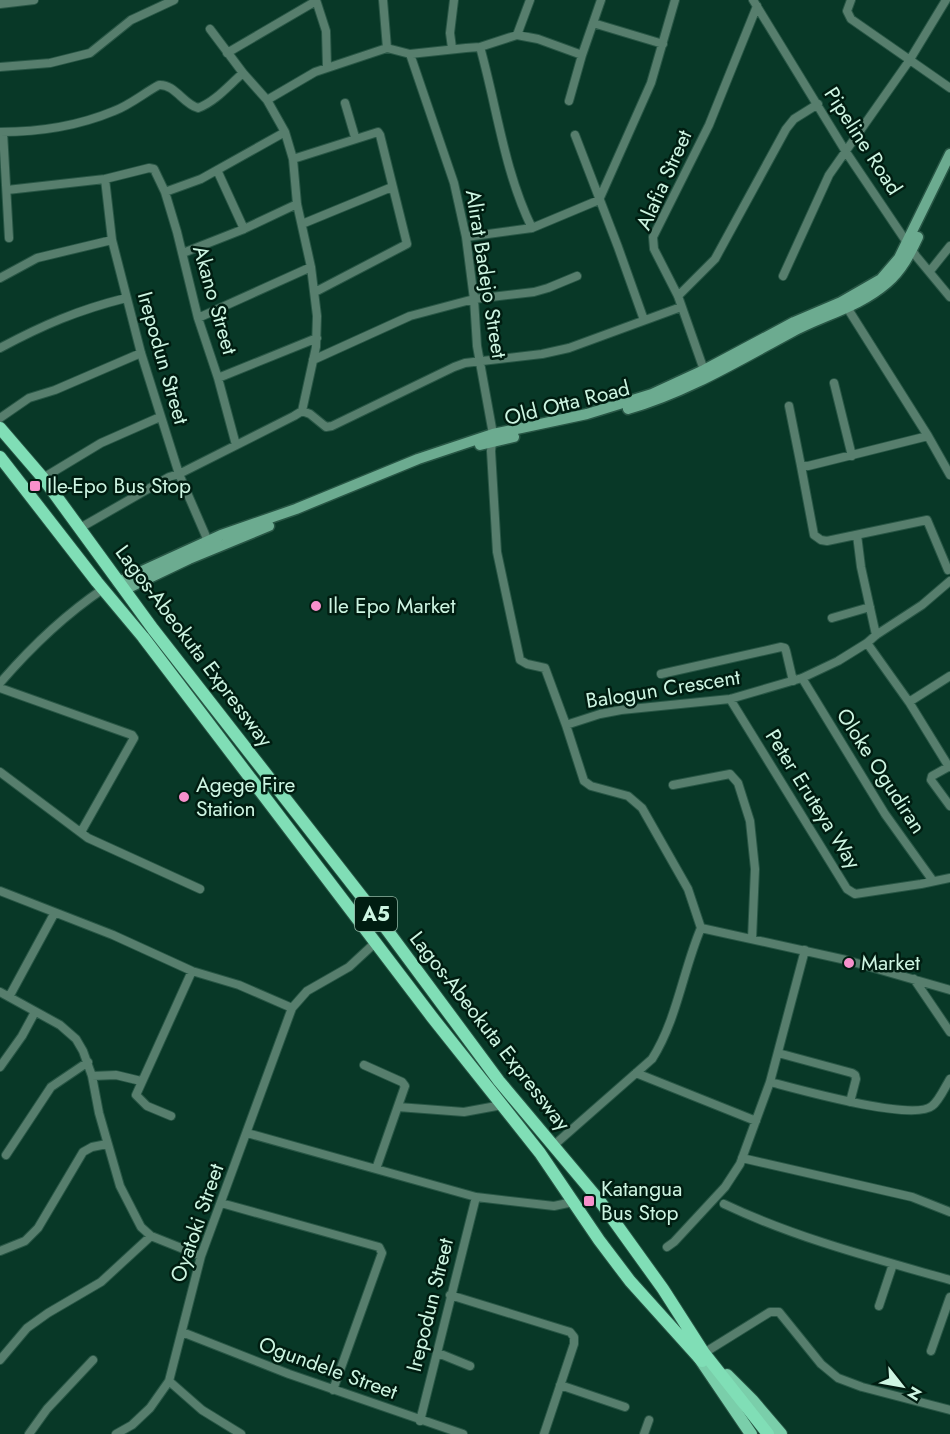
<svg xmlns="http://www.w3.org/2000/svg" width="950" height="1434" font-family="Jost,sans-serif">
	<rect width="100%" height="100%" fill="#083827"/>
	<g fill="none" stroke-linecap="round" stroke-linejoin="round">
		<defs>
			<path id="minor" d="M 316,0 L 326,31 L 327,67
				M 383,0 L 387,48
				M 753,0 L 846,152 L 916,256 L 950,297
				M 851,0 L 847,11 L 851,19 L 950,88
				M 0,4 L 34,0
				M 593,23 L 663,44
				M 210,29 L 243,73
				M 517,35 L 530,0
				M 480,47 C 497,107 504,171 532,228
				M 452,48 L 450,33 L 454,0
				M 227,53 L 316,1
				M 410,54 L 454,183 L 466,237 L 474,299 L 477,346 L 493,434 L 491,451 L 497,552 L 520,660 L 527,664 L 545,668 L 566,725 L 584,781 L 591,786 L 628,796 L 642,808 L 688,889 L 701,928
				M 0,67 L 50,63 L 90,53 L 131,20 L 174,0
				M 267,100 L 315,72 L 387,48 L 410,54 L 466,48 L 480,47 L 517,35 L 538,39 L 582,55
				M 569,101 L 582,55 L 601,0
				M 345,103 L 355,137
				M 0,132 C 39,132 78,126 114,111 C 130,105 144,93 159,85 C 175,84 183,104 198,108 C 215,102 229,85 243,73 L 267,100 L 285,132 L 293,159 L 297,204 L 311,267 L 317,316 L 316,347 L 302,411 L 294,416 L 179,474 L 169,477 L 80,528
				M 3,132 L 9,238
				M 575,135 L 618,247 L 644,320
				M 293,159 L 378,132 L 380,135 L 407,244 L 315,292
				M 217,170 L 244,229
				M 105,179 L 112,240 L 141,353 L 179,474 L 208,541
				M 7,190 L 105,179 L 149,168 L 154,169 L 165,192 L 177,232 L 198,318 L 218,378 L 236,445
				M 165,192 L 201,179 L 285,132
				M 302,224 L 392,187
				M 466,237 L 532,228 L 599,200 L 651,83 L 675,0
				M 183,253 L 244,229 L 297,204
				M 930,271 L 950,246
				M 783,276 L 829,175 L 909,61 L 946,0
				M 0,278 L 37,258 L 112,240
				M 678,296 L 715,259 L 786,129 L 794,119 L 818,104
				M 848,309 L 928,436 L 950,475
				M 198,318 L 311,267
				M 0,348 C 43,325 78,310 126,298
				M 313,360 L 410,316 L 474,299 L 534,292 L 548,288 L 577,276
				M 704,370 L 678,296 L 654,249 L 653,237 L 709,125 L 757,6
				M 218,378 L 317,338
				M 834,383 L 852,456
				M 789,406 L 801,466 L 808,466 L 928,436
				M 302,411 L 310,414 L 326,427 L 332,426 L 454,367 L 465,363 L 542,354 L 569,348 L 681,307
				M 0,418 L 29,398 L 55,390 L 141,353
				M 801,466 L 814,535 L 821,540 L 827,541 L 927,520 L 948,570
				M 43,478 L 101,443 L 160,417
				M 857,535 L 861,567 L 876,635
				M 832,618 L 870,607
				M 867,643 L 909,702 L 949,767
				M 661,674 L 781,647 L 785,648 L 786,651 L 793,681
				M 802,678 L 885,814 L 933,881
				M 0,683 C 31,647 63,616 103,589
				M 0,688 L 132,735 L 134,738 L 81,832
				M 730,699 L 847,889 L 855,894 L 921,884 L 950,878
				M 909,702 L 950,676
				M 566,725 L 600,714 L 621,710 L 730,699 L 802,678 L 838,661 L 867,643 L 876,635 L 922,605 L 950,581
				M 950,766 L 932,776 L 931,780 L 950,806
				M 0,772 L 88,838 L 200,889
				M 673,785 L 730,774 L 738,783 L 750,821 L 755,869 L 752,939
				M 0,891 L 113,935 L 192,971 L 239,985 L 292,1008
				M 701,928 L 846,960 L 950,990
				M 914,979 L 950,1032
				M 0,992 L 60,1025 L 76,1039 L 83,1051 L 92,1076 L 99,1113 L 120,1186 L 141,1227 L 151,1236 L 201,1256
				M 9,997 L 54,914
				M 778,1053 L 852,1073 L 855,1075 L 856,1079 L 850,1102
				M 364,1065 L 402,1082 L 405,1086 L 376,1169
				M 0,1067 L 22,1036 L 35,1012
				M 636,1073 L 756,1121
				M 92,1076 L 116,1075 L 141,1081
				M 770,1082 C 797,1089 913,1122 932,1106 C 939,1101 945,1087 950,1079
				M 398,1107 L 464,1112 L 502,1105
				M 171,1116 L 147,1106 L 136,1095 L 192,971
				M 247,1133 L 476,1197 L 554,1206 L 573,1202
				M 553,1146 L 652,1059 C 677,1020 683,970 701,928
				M 6,1155 L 51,1087 L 88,1062
				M 742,1158 L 912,1197 L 950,1212
				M 221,1203 L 379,1247 L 382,1253 L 333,1390
				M 724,1204 C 796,1238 873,1258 950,1280
				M 667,1247 L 674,1242 L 725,1187 L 740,1164 L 770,1082 L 805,950
				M 0,1251 L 25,1241 L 38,1228 L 83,1152 L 92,1147 L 107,1144
				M 450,1295 L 570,1332 L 574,1337 L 574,1344 L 544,1434
				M 879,1306 L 893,1264
				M 182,1332 L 289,1374 L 463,1434
				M 931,1351 L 950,1297
				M 438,1353 L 470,1366
				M 704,1353 L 770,1312 L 779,1312 L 821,1364 L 838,1378 L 862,1387 L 950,1410
				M 0,1360 L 27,1328 L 48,1313 L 101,1282 L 151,1236
				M 169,1381 L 202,1410 L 241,1434
				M 560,1385 L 625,1407
				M 420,1421 L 476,1197
				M 29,1434 L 47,1409 L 93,1360
				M 116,1434 L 132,1425 L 150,1408 L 169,1381 L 201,1256 L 292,1008 L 307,991 L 349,967 L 376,942
				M 644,1434 L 649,1420"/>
			<path id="secondary" d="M 628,409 C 685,393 738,361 790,333 C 823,315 858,308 887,283 C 902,270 910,254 918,237
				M 480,445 L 514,437
				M 118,582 L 221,535 L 296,509 L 418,459 L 493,434 L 587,414 L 652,394 L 704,370 L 794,322 L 841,302 L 881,279 L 899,258 L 950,154
				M 124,590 L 189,559 L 269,526"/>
			<path id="primary" d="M 698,1356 L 751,1434
				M 727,1375 L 752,1400 L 781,1434"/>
			<path id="trunk" d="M 0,428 L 43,478 L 153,629 L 373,911 L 499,1081 L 599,1200 L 663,1289 L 704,1353 L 768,1434
				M 0,457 L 97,582 L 143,637 L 432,1017 L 540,1153 L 599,1240 L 630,1281 L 702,1361"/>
		</defs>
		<!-- minor casing -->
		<use href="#minor" stroke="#285645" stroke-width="10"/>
		<!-- secondary casing -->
		<use href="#secondary" stroke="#285645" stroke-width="13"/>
		<!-- primary casing -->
		<use href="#primary" stroke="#285645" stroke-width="14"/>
		<!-- trunk casing -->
		<use href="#trunk" stroke="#285645" stroke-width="14"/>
		<!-- minor -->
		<use href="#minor" stroke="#577e6d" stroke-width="8"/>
		<!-- secondary -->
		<use href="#secondary" stroke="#6cab90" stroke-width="10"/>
		<!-- primary -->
		<use href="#primary" stroke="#7aceaa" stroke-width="12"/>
		<!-- trunk -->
		<use href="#trunk" stroke="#80deb6" stroke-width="12"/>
	</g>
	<!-- markers -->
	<g fill="#f890cc" stroke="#001d11" stroke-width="2">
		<rect x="29" y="480" width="12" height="12" rx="3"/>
		<circle cx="316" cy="606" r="6"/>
		<circle cx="184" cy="797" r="6"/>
		<circle cx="849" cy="963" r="6"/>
		<rect x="583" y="1195" width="12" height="12" rx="3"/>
	</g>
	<g text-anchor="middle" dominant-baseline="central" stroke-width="5" stroke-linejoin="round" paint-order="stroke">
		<!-- shield labels -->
		<rect fill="#001d11" stroke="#90b4a3" stroke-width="1.5" x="355" y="897" width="42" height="34" rx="4.5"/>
		<g font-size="20" font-weight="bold" fill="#cdf5e2">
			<text x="376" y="914">A5</text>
		</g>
		<!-- street labels -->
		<g font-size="21" fill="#cdf5e2" stroke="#001d11">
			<text transform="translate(863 141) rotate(57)">Pipeline Road</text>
			<text transform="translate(664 180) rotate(-66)">Alafia Street</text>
			<text transform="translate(486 274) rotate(81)">Alirat Badejo Street</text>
			<text transform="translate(215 300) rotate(74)">Akano Street</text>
			<text transform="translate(163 358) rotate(74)">Irepodun Street</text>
			<text transform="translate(567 403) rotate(-14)">Old Otta Road</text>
			<text transform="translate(194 646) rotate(53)">Lagos-Abeokuta Expressway</text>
			<text transform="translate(663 689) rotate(-9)">Balogun Crescent</text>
			<text transform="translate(881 771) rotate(57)">Oloke Ogudiran</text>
			<text transform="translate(813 799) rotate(58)">Peter Eruteya Way</text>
			<text transform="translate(490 1031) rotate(52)">Lagos-Abeokuta Expressway</text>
			<text transform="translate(197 1223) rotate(-71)">Oyatoki Street</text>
			<text transform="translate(430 1305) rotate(-76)">Irepodun Street</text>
			<text transform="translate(328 1368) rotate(20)">Ogundele Street</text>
		</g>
		<!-- poi labels -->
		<g font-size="21" fill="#cdf5e2" stroke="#001d11" text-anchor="start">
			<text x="47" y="486">Ile-Epo Bus Stop</text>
			<text x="328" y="606">Ile Epo Market</text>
			<text x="196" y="785">Agege Fire<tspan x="196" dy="24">Station</tspan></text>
			<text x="861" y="963">Market</text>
			<text x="601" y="1189">Katangua<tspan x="601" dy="24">Bus Stop</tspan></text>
		</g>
	</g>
	<!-- north arrow -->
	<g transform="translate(902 1386) rotate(121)" stroke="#001d11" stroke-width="4.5" paint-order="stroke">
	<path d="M0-4.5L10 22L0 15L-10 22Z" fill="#cdf5e2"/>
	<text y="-9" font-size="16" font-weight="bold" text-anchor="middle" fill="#cdf5e2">N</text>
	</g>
</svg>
